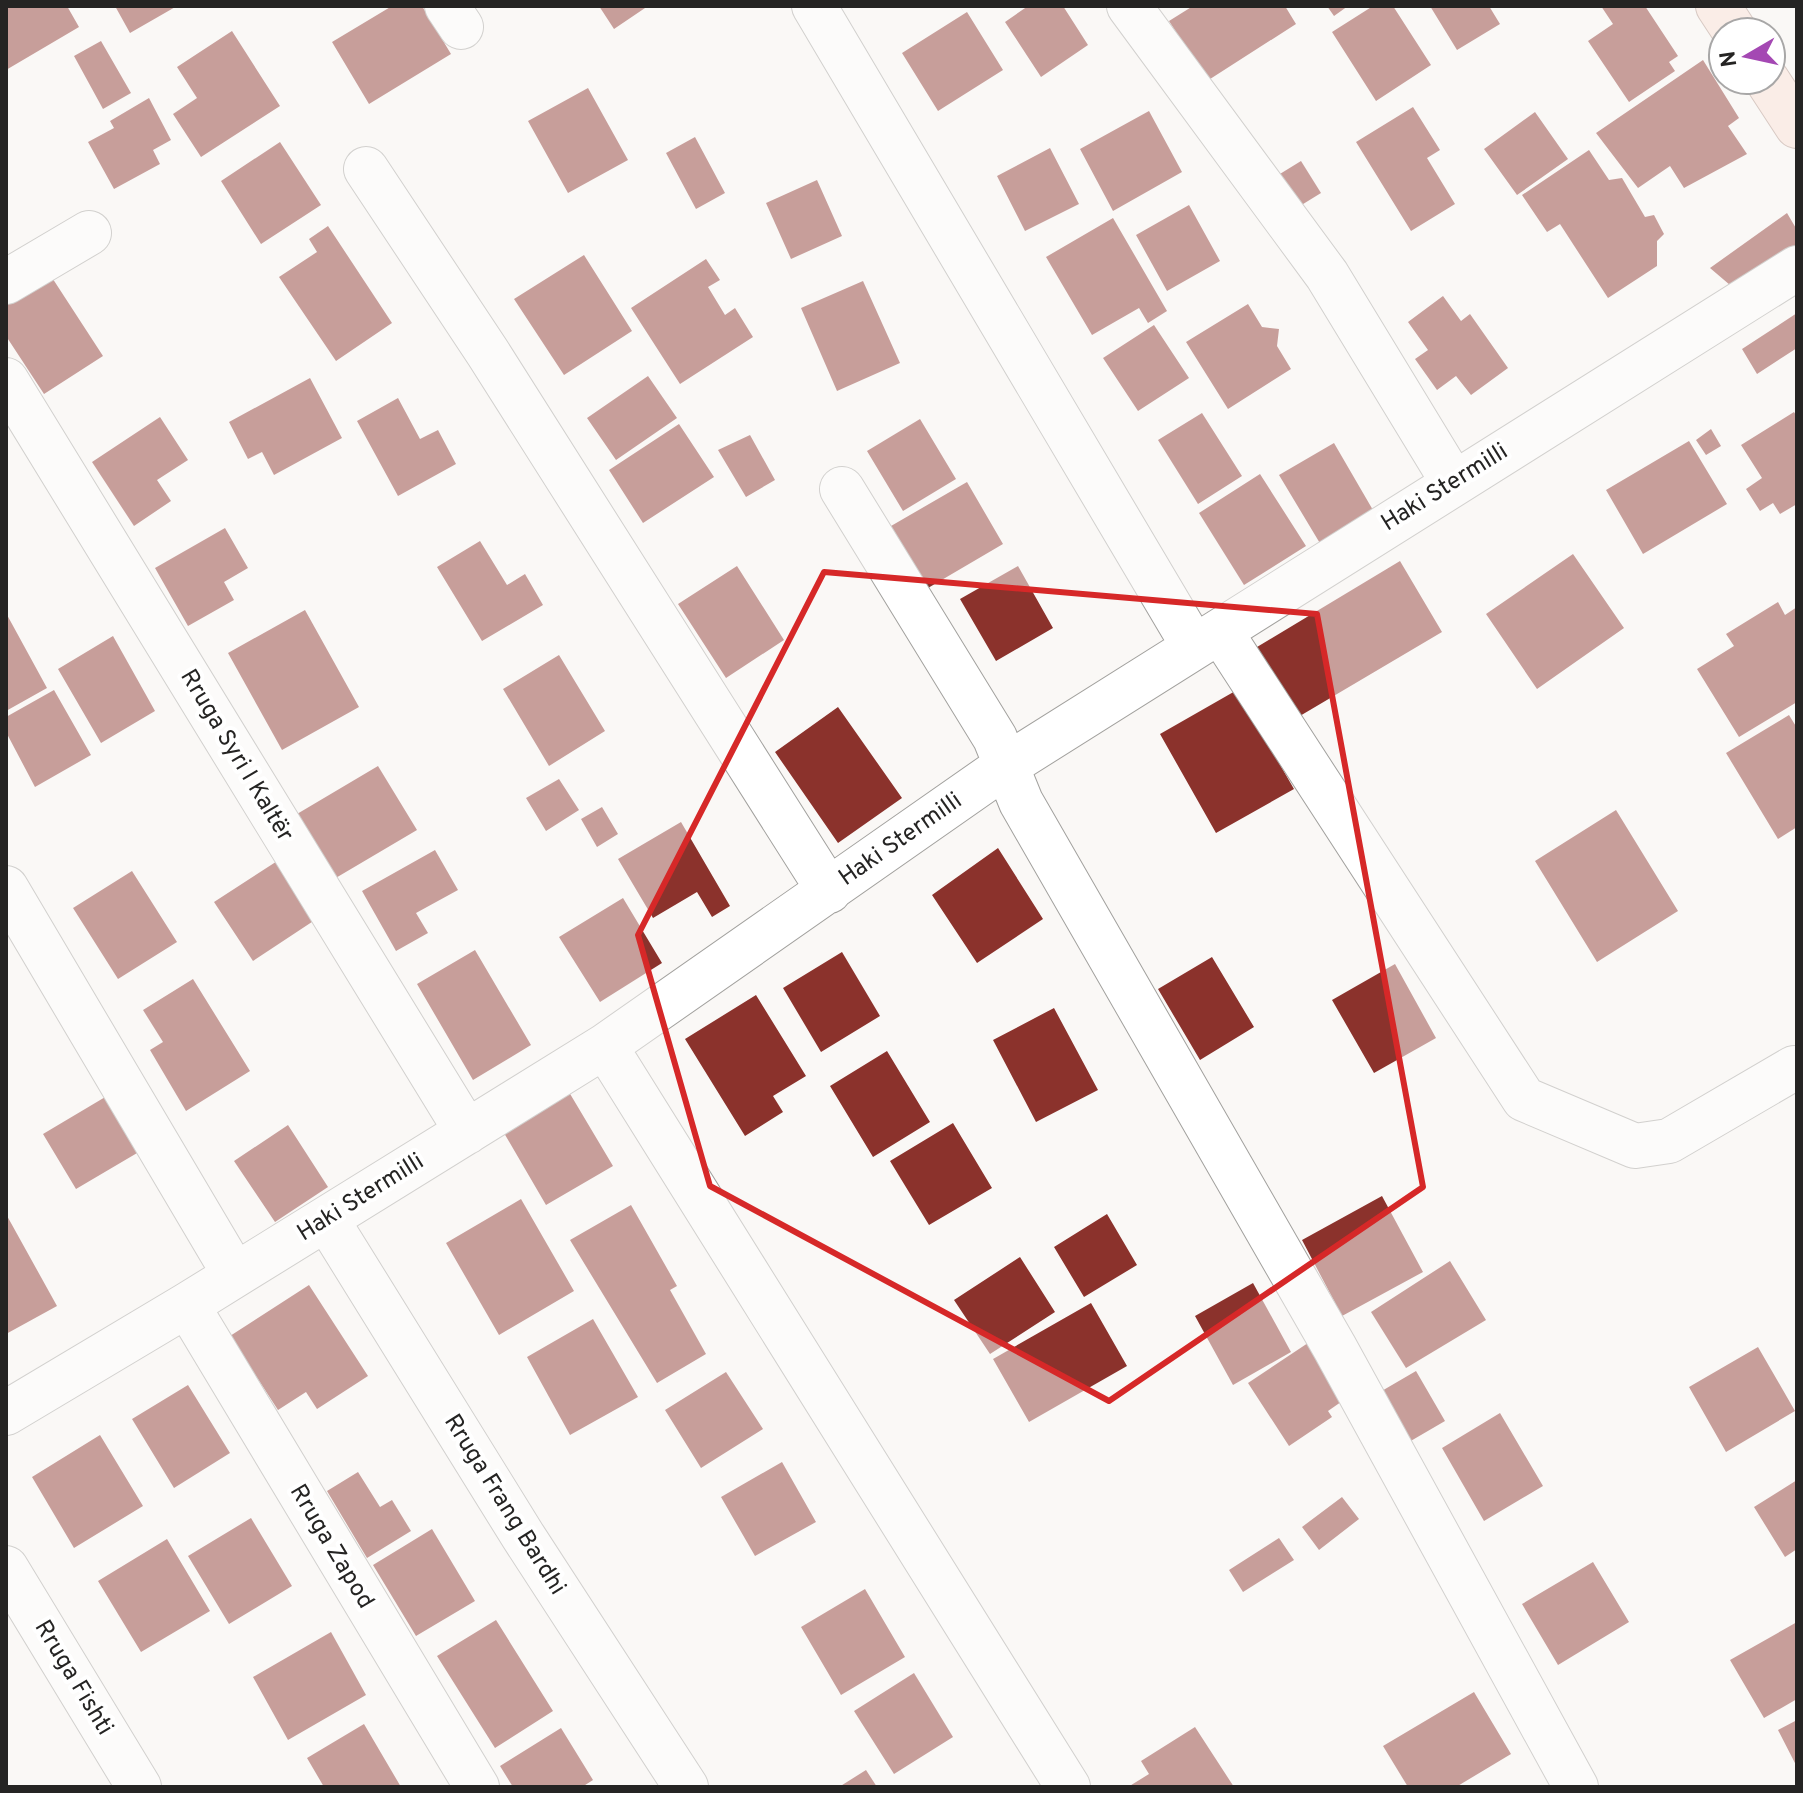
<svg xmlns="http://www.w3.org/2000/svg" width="1803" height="1793" font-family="Overpass,sans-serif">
	<rect width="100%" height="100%" fill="#faf8f6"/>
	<!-- building -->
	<path fill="#8b322c" d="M 6,6 L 67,6 L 79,27 L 6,70 Z
		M 115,6 L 177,6 L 130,33 Z
		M 392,6 L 422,6 L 451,54 L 369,104 L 332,42 Z
		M 599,6 L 648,6 L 614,29 Z
		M 1028,6 L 1063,6 L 1088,45 L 1041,77 L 1005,22 Z
		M 1193,6 L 1285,6 L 1296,24 L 1207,81 L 1169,21 Z
		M 1327,6 L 1348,6 L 1334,16 Z
		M 1373,6 L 1393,6 L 1431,65 L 1376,101 L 1332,32 Z
		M 1430,6 L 1489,6 L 1500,24 L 1457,50 Z
		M 1601,6 L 1645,6 L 1678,56 L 1669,62 L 1675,71 L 1629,102 L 1588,41 L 1613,24 Z
		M 967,12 L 1003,70 L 938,111 L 902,53 Z
		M 232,31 L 280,106 L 201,157 L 173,114 L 197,98 L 177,67 Z
		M 101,41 L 131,93 L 103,109 L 74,56 Z
		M 1703,60 L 1739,118 L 1728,126 L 1747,154 L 1684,188 L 1670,166 L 1638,188 L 1596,133 Z
		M 588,88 L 628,160 L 568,193 L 528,121 Z
		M 149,98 L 171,140 L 153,150 L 160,164 L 114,189 L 88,142 L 114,128 L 110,121 Z
		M 1413,107 L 1440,150 L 1427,158 L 1455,204 L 1411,231 L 1356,142 Z
		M 1149,111 L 1182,172 L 1113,211 L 1080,149 Z
		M 1535,112 L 1568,159 L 1517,195 L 1484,149 Z
		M 695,137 L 725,193 L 696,209 L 666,153 Z
		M 280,142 L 321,205 L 261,244 L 221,181 Z
		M 1050,148 L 1079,204 L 1025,231 L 997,176 Z
		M 1589,150 L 1609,180 L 1622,178 L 1645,217 L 1654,215 L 1664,234 L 1657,241 L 1657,266 L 1608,298 L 1560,224 L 1547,232 L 1522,195 Z
		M 1301,161 L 1321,193 L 1295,209 L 1275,177 Z
		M 817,180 L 842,236 L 791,259 L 766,203 Z
		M 1189,205 L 1220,261 L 1167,291 L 1136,235 Z
		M 1787,213 L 1797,230 L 1797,251 L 1737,291 L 1710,268 Z
		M 1113,218 L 1167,311 L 1148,323 L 1139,308 L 1092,335 L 1046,257 Z
		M 328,226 L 392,323 L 336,361 L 279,277 L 317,252 L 309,239 Z
		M 584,255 L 632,331 L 564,375 L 514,299 Z
		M 706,259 L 720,280 L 708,287 L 725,315 L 735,308 L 753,337 L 680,384 L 631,308 Z
		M 49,273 L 103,356 L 44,394 L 6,336 L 6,302 Z
		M 863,281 L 900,363 L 837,391 L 801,308 Z
		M 1443,296 L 1461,321 L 1470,314 L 1508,368 L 1471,395 L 1456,376 L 1437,390 L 1415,359 L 1428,350 L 1408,322 Z
		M 1248,304 L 1262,327 L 1279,329 L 1277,346 L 1291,369 L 1228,409 L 1186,342 Z
		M 1797,313 L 1797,348 L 1757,374 L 1742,349 Z
		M 1154,325 L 1189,378 L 1138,411 L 1103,358 Z
		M 648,376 L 677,418 L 616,460 L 587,418 Z
		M 310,378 L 342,438 L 274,475 L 262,452 L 248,459 L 229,422 Z
		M 398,398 L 420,439 L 438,430 L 456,464 L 398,496 L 357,421 Z
		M 1794,412 L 1797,417 L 1797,504 L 1780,514 L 1773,503 L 1760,511 L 1746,489 L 1762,478 L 1741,445 Z
		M 1202,413 L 1242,476 L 1198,504 L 1158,440 Z
		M 160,417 L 188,460 L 157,480 L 171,501 L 134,526 L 92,462 Z
		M 920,419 L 956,479 L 903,511 L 867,451 Z
		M 679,424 L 714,477 L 643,523 L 609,470 Z
		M 1711,429 L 1721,446 L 1706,455 L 1696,440 Z
		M 750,435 L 775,480 L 746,497 L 718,450 Z
		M 1689,441 L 1727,504 L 1643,554 L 1606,490 Z
		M 1334,443 L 1377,517 L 1324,550 L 1279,475 Z
		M 1260,474 L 1306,546 L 1244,585 L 1199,513 Z
		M 967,482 L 1003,544 L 928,588 L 891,526 Z
		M 225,528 L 248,568 L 224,582 L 234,600 L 188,626 L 155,568 Z
		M 480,541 L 507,585 L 525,574 L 543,605 L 482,641 L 437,567 Z
		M 1573,554 L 1624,628 L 1537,689 L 1486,614 Z
		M 1400,561 L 1442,632 L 1288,723 L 1247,653 Z
		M 737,566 L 784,640 L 726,678 L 678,604 Z
		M 1018,566 L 1053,628 L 996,661 L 960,599 Z
		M 1778,602 L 1785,615 L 1797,607 L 1797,702 L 1739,737 L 1697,669 L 1734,646 L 1726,634 Z
		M 305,610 L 359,707 L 282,750 L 228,653 Z
		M 6,613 L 47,688 L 6,711 Z
		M 113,636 L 155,711 L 101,743 L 58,669 Z
		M 559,655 L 605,731 L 549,766 L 503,689 Z
		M 54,690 L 91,755 L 35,787 L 6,732 L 6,717 Z
		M 1237,690 L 1294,789 L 1216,833 L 1160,734 Z
		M 838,707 L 902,798 L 838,843 L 775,752 Z
		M 1789,715 L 1797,728 L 1797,827 L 1778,839 L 1726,753 Z
		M 378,766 L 417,830 L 334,879 L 297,814 Z
		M 559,779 L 579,810 L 546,831 L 526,798 Z
		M 602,807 L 618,834 L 597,847 L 581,819 Z
		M 1616,810 L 1678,911 L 1597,962 L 1535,861 Z
		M 681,822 L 730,906 L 712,917 L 697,892 L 653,918 L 618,859 Z
		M 998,848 L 1043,919 L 977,963 L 932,895 Z
		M 435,850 L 458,890 L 416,913 L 428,933 L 396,951 L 362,891 Z
		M 285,856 L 324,914 L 253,961 L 214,902 Z
		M 132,871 L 177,942 L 118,979 L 73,908 Z
		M 623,898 L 662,963 L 600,1002 L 559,937 Z
		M 475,950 L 531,1045 L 473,1080 L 417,984 Z
		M 842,952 L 880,1016 L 821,1052 L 783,988 Z
		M 1212,957 L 1254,1027 L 1200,1060 L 1158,989 Z
		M 1395,964 L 1436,1038 L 1374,1073 L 1332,1000 Z
		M 193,979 L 250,1071 L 186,1111 L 150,1050 L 163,1042 L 143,1010 Z
		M 756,995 L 806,1076 L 773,1096 L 783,1112 L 745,1136 L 685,1039 Z
		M 1054,1008 L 1098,1090 L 1036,1122 L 993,1040 Z
		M 887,1051 L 930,1122 L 873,1157 L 830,1086 Z
		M 563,1082 L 613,1166 L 546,1205 L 497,1121 Z
		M 117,1090 L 149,1146 L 76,1189 L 43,1134 Z
		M 953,1123 L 992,1188 L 929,1225 L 890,1161 Z
		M 288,1125 L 328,1187 L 275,1222 L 234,1161 Z
		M 1382,1196 L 1423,1272 L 1342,1316 L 1302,1240 Z
		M 521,1199 L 574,1291 L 499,1335 L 446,1243 Z
		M 631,1205 L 677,1286 L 670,1290 L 706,1354 L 657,1383 L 570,1240 Z
		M 6,1214 L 57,1306 L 6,1334 Z
		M 1107,1214 L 1137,1265 L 1084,1297 L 1054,1247 Z
		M 1020,1257 L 1055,1312 L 990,1354 L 954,1300 Z
		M 1450,1261 L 1486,1320 L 1406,1368 L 1371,1312 Z
		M 1253,1283 L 1291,1352 L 1233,1385 L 1195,1316 Z
		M 309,1285 L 368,1376 L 317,1409 L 306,1392 L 278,1410 L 230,1336 Z
		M 1091,1303 L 1127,1366 L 1029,1422 L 993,1359 Z
		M 593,1319 L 638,1397 L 570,1435 L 527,1357 Z
		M 1314,1339 L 1351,1395 L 1328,1411 L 1332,1417 L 1289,1446 L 1248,1383 Z
		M 1758,1347 L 1795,1411 L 1726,1452 L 1689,1387 Z
		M 1416,1371 L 1445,1421 L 1409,1442 L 1380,1392 Z
		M 726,1372 L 763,1429 L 701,1468 L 665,1410 Z
		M 188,1385 L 230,1453 L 174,1488 L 132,1419 Z
		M 1500,1413 L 1543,1486 L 1484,1521 L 1442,1448 Z
		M 100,1435 L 143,1506 L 74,1548 L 32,1477 Z
		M 782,1462 L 816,1522 L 755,1556 L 721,1497 Z
		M 358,1472 L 380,1507 L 392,1500 L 411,1531 L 367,1558 L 327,1491 Z
		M 1797,1480 L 1797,1549 L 1785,1557 L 1754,1507 Z
		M 1342,1497 L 1359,1519 L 1319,1550 L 1302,1527 Z
		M 251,1518 L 292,1586 L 229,1624 L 188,1556 Z
		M 432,1529 L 475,1601 L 416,1636 L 373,1565 Z
		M 1279,1538 L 1294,1560 L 1243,1592 L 1229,1570 Z
		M 167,1539 L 210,1611 L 141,1652 L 98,1581 Z
		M 1593,1562 L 1629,1622 L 1558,1665 L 1522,1604 Z
		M 865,1589 L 905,1657 L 841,1695 L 801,1627 Z
		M 496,1620 L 553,1711 L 495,1748 L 437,1656 Z
		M 1797,1622 L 1797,1699 L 1764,1718 L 1730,1660 Z
		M 331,1632 L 366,1695 L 288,1740 L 253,1677 Z
		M 914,1673 L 953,1737 L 894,1774 L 854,1711 Z
		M 1474,1692 L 1511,1754 L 1456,1787 L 1408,1787 L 1383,1746 Z
		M 1797,1720 L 1797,1767 L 1778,1730 Z
		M 364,1724 L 401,1787 L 324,1787 L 307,1758 Z
		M 1195,1727 L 1234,1787 L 1128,1787 L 1149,1774 L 1141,1761 Z
		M 561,1728 L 593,1780 L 582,1787 L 513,1787 L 500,1766 Z
		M 866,1770 L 877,1787 L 839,1787 Z"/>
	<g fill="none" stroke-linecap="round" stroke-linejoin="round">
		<defs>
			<path id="minor" d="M 447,6 L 461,27
				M 814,6 L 1194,647
				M 1129,6 L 1327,275 L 1453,482
				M 366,169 L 488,353 L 829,891
				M 6,282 L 89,233
				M 6,380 L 467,1132
				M 842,489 L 995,738 L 1021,802 L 1335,1348 L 1576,1787
				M 1220,631 L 1524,1099 L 1635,1146 L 1669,1141 L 1794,1068
				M 6,888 L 235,1275
				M 605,1046 L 1068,1787
				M 327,1220 L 523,1536 L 686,1787
				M 187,1305 L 477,1787
				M 6,1413 L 187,1305 L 605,1046 L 1004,767 L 1797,268
				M 6,1568 L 139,1787"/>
			<path id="major" d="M 1718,6 L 1735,32
				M 1767,80 L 1797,126"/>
		</defs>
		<!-- minor casing -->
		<use href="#minor" stroke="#a2a19e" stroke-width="46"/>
		<!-- major casing -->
		<use href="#major" stroke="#ae9186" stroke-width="46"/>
		<!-- minor -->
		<use href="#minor" stroke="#fff" stroke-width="44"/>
		<!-- major -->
		<use href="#major" stroke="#fbe0d6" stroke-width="44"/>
	</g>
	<!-- marked area -->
	<path d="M0 0H1803V1793H0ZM 824,572 L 1317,614 L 1423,1187 L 1109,1401 L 710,1186 L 638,935 Z" fill="#faf8f6" fill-opacity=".55" fill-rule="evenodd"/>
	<path fill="none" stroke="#d62828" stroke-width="6" stroke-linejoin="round" d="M 824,572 L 1317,614 L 1423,1187 L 1109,1401 L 710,1186 L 638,935 Z"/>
	<g text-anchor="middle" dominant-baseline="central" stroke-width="8" stroke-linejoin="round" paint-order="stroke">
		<!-- street labels -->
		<g font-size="24" fill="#252423" stroke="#fff">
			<text transform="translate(1445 488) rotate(-32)">Haki Stermilli</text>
			<text transform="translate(236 756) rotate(59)">Rruga Syri I Kaltër</text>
			<text transform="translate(901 840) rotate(-35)">Haki Stermilli</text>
			<text transform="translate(361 1198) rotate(-32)">Haki Stermilli</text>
			<text transform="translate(504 1505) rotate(58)">Rruga Frang Bardhi</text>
			<text transform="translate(331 1547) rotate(59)">Rruga Zapod</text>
			<text transform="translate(73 1678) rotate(59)">Rruga Fishti</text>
		</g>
	</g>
	<!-- border -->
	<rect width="1803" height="1793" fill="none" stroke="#252423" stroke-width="16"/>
	<!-- north arrow -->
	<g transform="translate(1747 56) rotate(261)"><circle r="38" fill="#ffffff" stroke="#a8a7a7" stroke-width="2"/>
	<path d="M0-6L14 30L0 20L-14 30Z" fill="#a448b3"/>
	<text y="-12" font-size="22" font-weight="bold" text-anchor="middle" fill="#252423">N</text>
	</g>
</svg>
